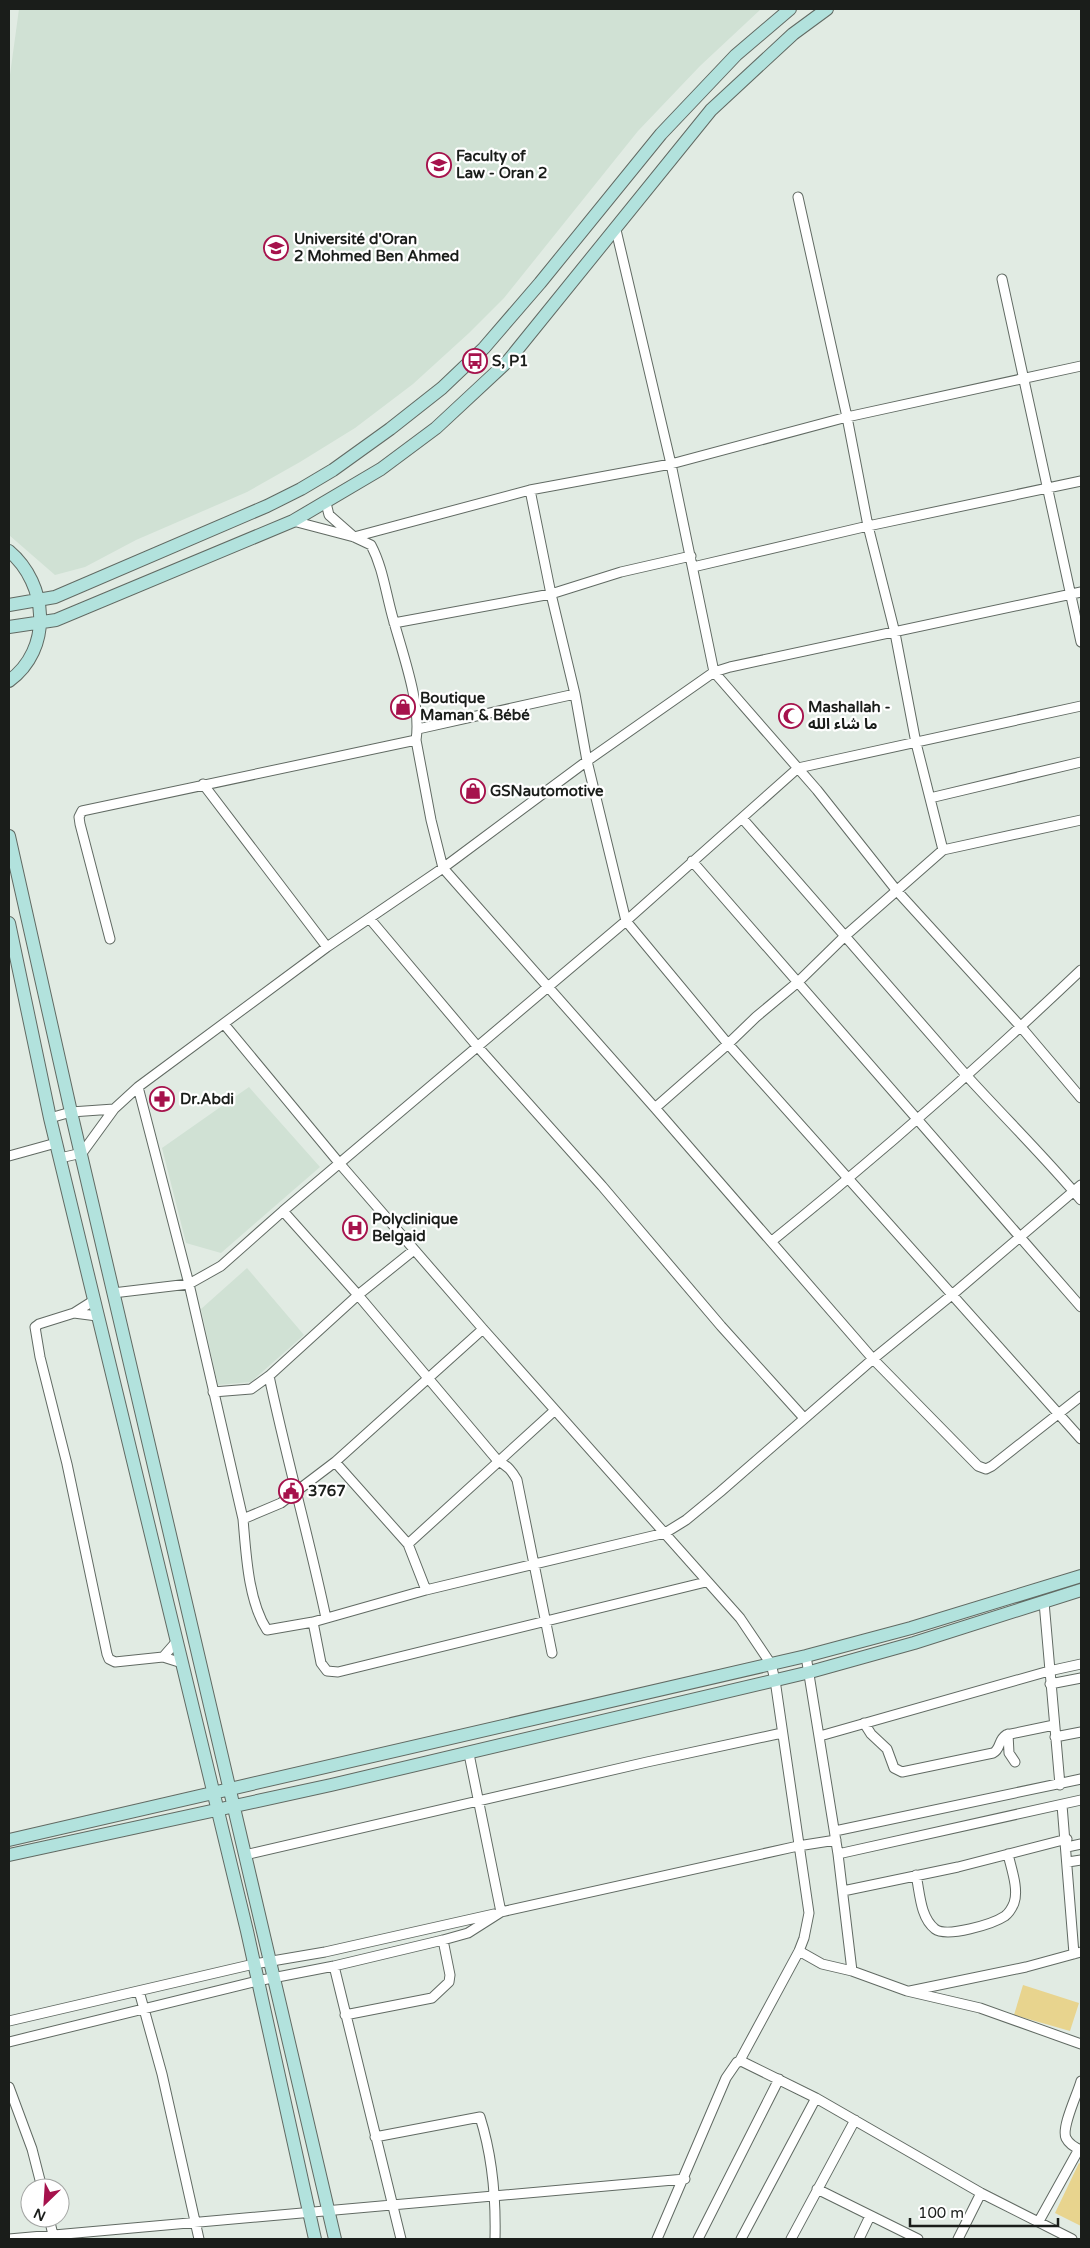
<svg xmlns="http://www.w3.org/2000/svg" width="1090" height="2248" font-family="'Varela Round','Noto Sans Arabic',sans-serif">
	<rect width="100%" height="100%" fill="#e1ebe3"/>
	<!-- built -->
	<path fill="#d0e1d4" d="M 19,9 L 761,9 L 700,66 L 638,131 L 504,298 L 469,333 L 413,384 L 355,428 L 300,462 L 247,492 L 136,540 L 85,567 L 55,575 L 9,535 L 9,82 Z
		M 249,1087 L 320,1167 L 221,1253 L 186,1243 L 162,1148 Z
		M 247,1268 L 304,1335 L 251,1382 L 218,1385 L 201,1309 Z"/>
	<!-- green -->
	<path fill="#e8d48e" d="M 1023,1985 L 1079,2003 L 1070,2031 L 1014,2015 Z
		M 1079,2163 L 1081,2164 L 1081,2226 L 1055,2213 Z"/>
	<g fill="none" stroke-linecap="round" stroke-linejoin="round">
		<defs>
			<path id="street" d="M 798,197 L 847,417 L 868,526 L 895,633 L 916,743 L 943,850
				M 616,230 L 671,464 L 714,672 L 817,790 L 897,891 L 1021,1027 L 1081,1098
				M 1002,279 L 1081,642
				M 530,490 L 551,594 L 575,694 L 587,761 L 626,921 L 728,1044 L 1081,1439
				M 293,521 L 354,537 L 329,515 L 326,503
				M 354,537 L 371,545 C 382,566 385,588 391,611 C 400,647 422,703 416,740 L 431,820 L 443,868 L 655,1108 L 873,1359 L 978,1466 L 986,1469 L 992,1466 L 1081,1396
				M 354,537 L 530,490 L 671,464 L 847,417 L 1081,366
				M 693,567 L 868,526 L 1081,481
				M 394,623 L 551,594 L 621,572 L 691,556
				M 418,729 L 575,694
				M 203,784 L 327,947
				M 930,798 L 1081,762
				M 742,818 C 817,904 891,990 966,1075 C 1004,1117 1045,1157 1081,1200
				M 692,861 L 1081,1307
				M 370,919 L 477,1046 L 602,1186 L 721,1326 L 804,1418
				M 110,939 L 80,824 L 79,817 L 82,811 L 416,740
				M 224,1024 L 340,1164 L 483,1329 L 740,1618 L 771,1664 L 775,1680 L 809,1913 L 804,1938 L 799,1951 L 739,2062
				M 138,1087 L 189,1284 L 243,1519 C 246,1553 248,1601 267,1630 L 313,1622 L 426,1590 L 665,1533 L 686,1520 L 720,1492 L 873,1359 L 953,1294 L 1081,1185
				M 655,1108 L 728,1044 L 756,1017 L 798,982 L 845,936 L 943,850 L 1081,820
				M 50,1118 L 71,1112 L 114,1109
				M 9,1156 L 56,1143
				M 60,1158 L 82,1153 L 114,1109 L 138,1087 L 327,947 L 443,868 L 587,761 L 714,672 L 730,667 L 1081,592
				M 283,1211 L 358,1295 L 498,1461 C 508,1466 512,1471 517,1480 L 552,1653
				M 772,1241 C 879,1155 982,1064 1081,970
				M 113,1293 L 189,1284 L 221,1266 L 283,1211 L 626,921 L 798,768 L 1081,706
				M 93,1301 L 74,1313 L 39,1324 L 35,1327 L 40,1357 L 67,1464 L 107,1654 L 109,1659 L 115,1662 L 163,1657 L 182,1663
				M 74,1313 L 97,1316
				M 269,1376 C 286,1457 309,1537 326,1618
				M 213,1392 L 251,1389 L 269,1376 L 358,1295 L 414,1250
				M 335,1462 L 408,1544 L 426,1590
				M 243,1519 L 281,1503 L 335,1462 L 483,1329
				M 408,1544 L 554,1411
				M 1044,1602 L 1060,1785
				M 313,1622 L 321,1663 L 327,1671 L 338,1672 L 706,1582
				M 806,1656 L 838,1854 L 852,1971
				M 163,1657 L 177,1641
				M 1050,1684 L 1081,1678
				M 864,1723 L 871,1734 L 887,1749 L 894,1768 L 902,1772 L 993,1753 C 1001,1749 998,1740 1006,1735 L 1054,1725
				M 1008,1734 L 1009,1753 L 1015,1762
				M 820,1736 L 1049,1671 L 1081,1664
				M 1055,1737 L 1081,1732
				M 469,1754 L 501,1912 L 798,1846 L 836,1840
				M 1062,1805 L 1074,1954
				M 835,1831 L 1081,1779
				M 1067,1847 L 1081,1844
				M 838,1854 L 1081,1800
				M 245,1855 L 647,1762 L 782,1733
				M 1068,1862 L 1081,1860
				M 916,1875 C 920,1893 920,1917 935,1929 C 947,1938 993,1924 1005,1916 C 1009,1913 1012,1908 1014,1903 C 1019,1889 1011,1868 1008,1854
				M 843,1891 L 958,1867 L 1067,1839
				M 799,1951 L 822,1964 L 852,1971 L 907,1991 L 980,2008 L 1081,2044
				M 334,1966 L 401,2239
				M 139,1991 L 162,2074 L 199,2239
				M 910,1991 L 1026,1967 L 1081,1952
				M 345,2015 L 432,1998 L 449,1982 L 450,1975 L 443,1940
				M 9,2021 L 254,1964 L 325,1952 L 494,1914
				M 9,2042 L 257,1981 L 334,1966 L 443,1940 L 468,1933 L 501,1912
				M 1081,2081 C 1078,2093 1061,2127 1066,2138 C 1069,2144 1076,2148 1081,2150
				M 9,2087 L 32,2149 L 42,2188
				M 375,2137 L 480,2117 C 492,2155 496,2199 495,2239
				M 817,2189 L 918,2239
				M 49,2218 L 54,2239
				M 1039,2221 L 1079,2149
				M 9,2239 L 685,2179
				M 657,2239 L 726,2078 L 737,2062 L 741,2061 L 816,2098 L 981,2193 L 1072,2239
				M 698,2239 L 779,2079
				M 741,2239 L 816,2098
				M 791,2239 L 855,2120
				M 859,2239 L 870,2216
				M 958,2239 L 981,2193"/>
			<path id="secondary" d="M 9,551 C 48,584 53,649 9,681
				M 9,605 L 55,597 L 267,506 L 301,489 L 333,470 L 390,429 L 442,388 L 484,348 L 540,283 L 661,134 L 736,55 L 790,9
				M 9,627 L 56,620 L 293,521 L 381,469 L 436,428 L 508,361 L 711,110 L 793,34 L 827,9
				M 9,836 L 71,1112 L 335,2239
				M 9,923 L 50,1118 L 247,1931 L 315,2239
				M 9,1840 L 806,1656 L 911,1628 L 1081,1576
				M 9,1855 L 331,1785 L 810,1672 L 914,1643 L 1081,1590"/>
		</defs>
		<!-- street casing -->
		<use href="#street" stroke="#616a63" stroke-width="11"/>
		<!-- secondary casing -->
		<use href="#secondary" stroke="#616a63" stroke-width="14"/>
		<!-- street -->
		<use href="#street" stroke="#fff" stroke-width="9"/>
		<!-- secondary -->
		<use href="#secondary" stroke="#b2e2dd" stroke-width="12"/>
	</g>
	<!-- icons -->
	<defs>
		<symbol id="university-ring" viewBox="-11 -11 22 22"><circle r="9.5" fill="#fff" stroke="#a6124c" stroke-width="1.5"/><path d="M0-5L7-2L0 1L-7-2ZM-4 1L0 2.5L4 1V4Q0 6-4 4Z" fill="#a6124c"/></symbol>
		<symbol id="bus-ring" viewBox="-11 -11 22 22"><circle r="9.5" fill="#fff" stroke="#a6124c" stroke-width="1.5"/><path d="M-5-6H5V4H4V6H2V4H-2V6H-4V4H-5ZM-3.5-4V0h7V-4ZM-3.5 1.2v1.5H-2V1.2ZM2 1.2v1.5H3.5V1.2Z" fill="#a6124c"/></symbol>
		<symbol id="shop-ring" viewBox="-11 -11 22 22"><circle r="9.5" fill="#fff" stroke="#a6124c" stroke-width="1.5"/><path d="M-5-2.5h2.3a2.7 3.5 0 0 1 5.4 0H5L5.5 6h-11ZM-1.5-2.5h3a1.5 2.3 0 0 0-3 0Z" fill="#a6124c"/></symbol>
		<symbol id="mosque-ring" viewBox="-11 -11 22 22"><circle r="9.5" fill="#fff" stroke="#a6124c" stroke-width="1.5"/><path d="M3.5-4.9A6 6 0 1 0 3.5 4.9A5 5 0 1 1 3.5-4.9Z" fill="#a6124c"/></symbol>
		<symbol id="pharmacy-ring" viewBox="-11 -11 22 22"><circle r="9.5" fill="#fff" stroke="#a6124c" stroke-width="1.5"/><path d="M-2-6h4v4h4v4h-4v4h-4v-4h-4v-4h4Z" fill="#a6124c"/></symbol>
		<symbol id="hospital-ring" viewBox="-11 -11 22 22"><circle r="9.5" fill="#fff" stroke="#a6124c" stroke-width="1.5"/><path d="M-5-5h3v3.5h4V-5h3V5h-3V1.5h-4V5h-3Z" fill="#a6124c"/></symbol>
		<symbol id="civic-ring" viewBox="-11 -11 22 22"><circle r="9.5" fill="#fff" stroke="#a6124c" stroke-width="1.5"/><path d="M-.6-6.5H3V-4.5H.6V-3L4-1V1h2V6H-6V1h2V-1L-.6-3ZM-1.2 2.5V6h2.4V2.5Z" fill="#a6124c"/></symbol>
	</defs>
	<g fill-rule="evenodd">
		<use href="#university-ring" x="425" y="151" width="28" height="28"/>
		<use href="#university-ring" x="262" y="234" width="28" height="28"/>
		<use href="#bus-ring" x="461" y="347" width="28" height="28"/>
		<use href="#shop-ring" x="389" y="693" width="28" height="28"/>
		<use href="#mosque-ring" x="777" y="702" width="28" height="28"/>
		<use href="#shop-ring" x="459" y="777" width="28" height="28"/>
		<use href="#pharmacy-ring" x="148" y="1085" width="28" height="28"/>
		<use href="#hospital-ring" x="341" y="1214" width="28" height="28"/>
		<use href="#civic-ring" x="277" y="1477" width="28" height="28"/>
	</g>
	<g text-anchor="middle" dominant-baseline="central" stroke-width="4.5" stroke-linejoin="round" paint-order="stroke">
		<!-- poi labels -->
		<g font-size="15" font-weight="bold" fill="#1a1d1a" stroke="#fff" text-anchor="start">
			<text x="456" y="156">Faculty of<tspan x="456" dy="17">Law - Oran 2</tspan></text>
			<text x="294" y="239">Université d'Oran<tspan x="294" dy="17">2 Mohmed Ben Ahmed</tspan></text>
			<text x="492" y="361">S, P1</text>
			<text x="420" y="698">Boutique<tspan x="420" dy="17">Maman &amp; Bébé</tspan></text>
			<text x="808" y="707">Mashallah -<tspan x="808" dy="17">ما شاء الله</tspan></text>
			<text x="490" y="791">GSNautomotive</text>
			<text x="180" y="1099">Dr.Abdi</text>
			<text x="372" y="1219">Polyclinique<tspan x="372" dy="17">Belgaid</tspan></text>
			<text x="308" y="1491">3767</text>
		</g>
	</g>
	<!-- border -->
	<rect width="1090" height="2248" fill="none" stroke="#1a1d1a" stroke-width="20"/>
	<!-- north arrow -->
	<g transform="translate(45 2203) rotate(205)"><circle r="24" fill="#ffffff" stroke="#a3a5a3"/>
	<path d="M0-4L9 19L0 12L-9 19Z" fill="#a6124c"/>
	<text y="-8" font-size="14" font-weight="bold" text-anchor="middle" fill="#1a1d1a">N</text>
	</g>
	<!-- scale -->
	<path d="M910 2218v8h148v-8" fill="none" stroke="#1a1d1a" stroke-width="2.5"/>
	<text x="918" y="2218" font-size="15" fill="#1a1d1a" stroke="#ffffff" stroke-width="4" paint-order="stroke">100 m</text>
</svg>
